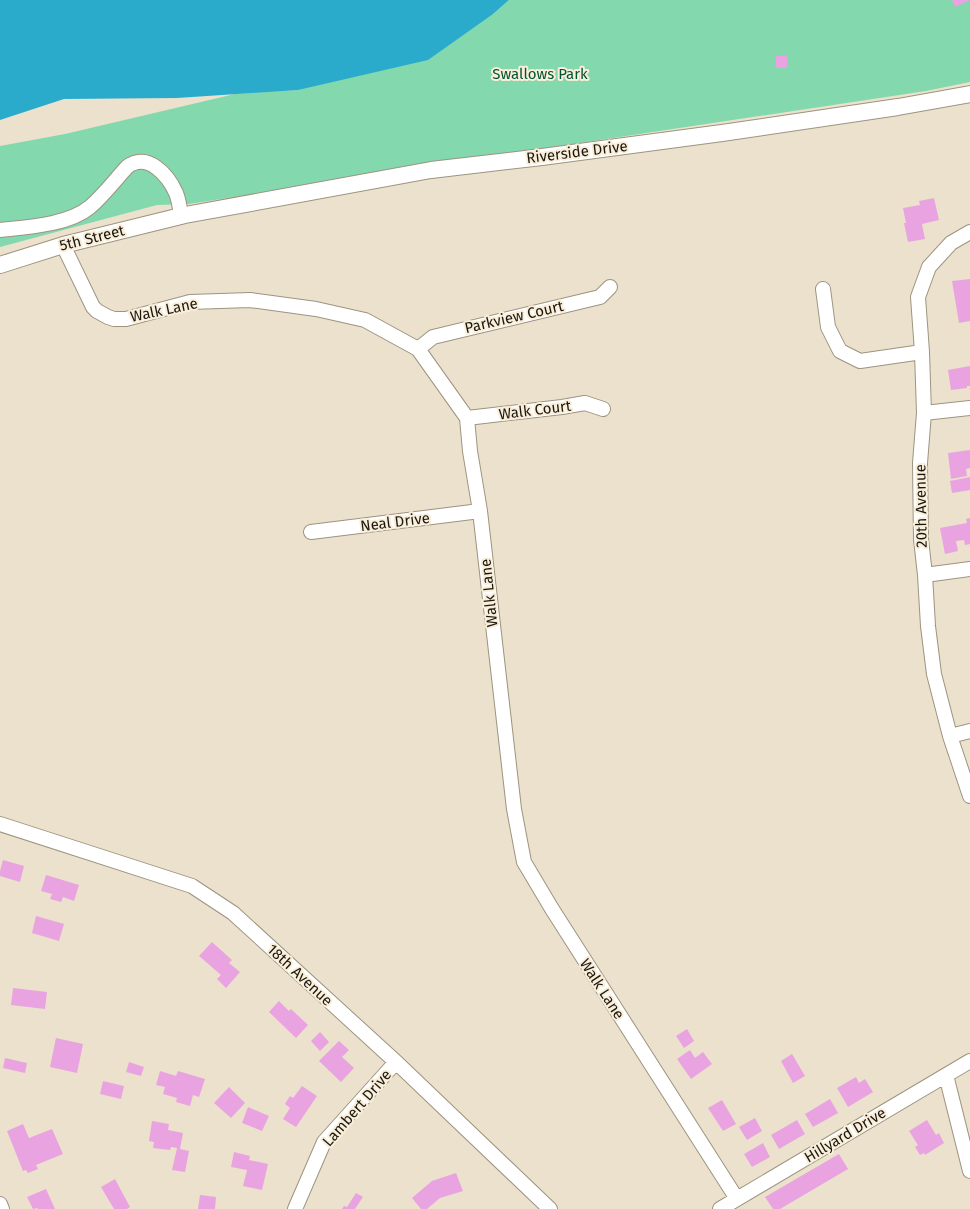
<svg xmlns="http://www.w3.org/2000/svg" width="970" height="1209" font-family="'Fira Sans',sans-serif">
	<rect width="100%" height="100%" fill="#ebe1cc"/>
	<!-- green -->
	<path fill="#84d8ad" d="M 509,0 L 970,0 L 970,82 L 926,91 L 560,146 L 189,204 L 157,205 L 0,247 L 0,146 L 65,134 L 235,94 L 298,90 L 493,14 Z"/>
	<!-- water -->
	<path fill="#2babcc" d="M 0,0 L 509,0 L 493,14 L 428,60 L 298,90 L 177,98 L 64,99 L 0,120 Z"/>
	<!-- building -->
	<path fill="#eaa3e1" d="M 952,0 L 970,0 L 955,7 Z
		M 776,56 L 788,56 L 787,68 L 776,68 Z
		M 934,198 L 939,220 L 922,224 L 925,239 L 908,242 L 904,223 L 906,223 L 903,208 L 920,205 L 919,201 Z
		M 970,279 L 970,321 L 959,323 L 952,281 Z
		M 970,366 L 970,386 L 967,386 L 967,388 L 951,390 L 948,370 Z
		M 970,450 L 970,468 L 966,469 L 967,476 L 951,479 L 948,453 Z
		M 970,477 L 970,490 L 952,493 L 950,481 Z
		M 970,518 L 970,544 L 965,545 L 964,540 L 956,541 L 958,551 L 945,554 L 940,528 L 967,523 L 966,519 Z
		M 3,860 L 24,866 L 20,882 L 0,876 L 0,871 Z
		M 46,875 L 79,885 L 74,901 L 63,897 L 61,902 L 50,899 L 52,894 L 41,891 Z
		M 36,916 L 64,924 L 59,941 L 32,933 Z
		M 212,942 L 232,960 L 229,963 L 240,972 L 226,988 L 217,979 L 221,975 L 199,956 Z
		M 13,988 L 47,992 L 45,1009 L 11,1005 Z
		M 279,1001 L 289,1011 L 291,1009 L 308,1025 L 296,1038 L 269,1012 Z
		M 687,1029 L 694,1041 L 684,1048 L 676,1036 Z
		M 320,1032 L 329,1042 L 320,1051 L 311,1041 Z
		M 56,1038 L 83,1044 L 77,1073 L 50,1067 Z
		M 339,1041 L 349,1050 L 342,1057 L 354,1068 L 341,1082 L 319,1061 Z
		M 690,1050 L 695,1058 L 703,1052 L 712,1064 L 691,1079 L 677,1059 Z
		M 792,1054 L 805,1076 L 793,1083 L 781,1061 Z
		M 5,1058 L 27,1063 L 25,1073 L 3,1068 Z
		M 129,1062 L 144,1067 L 141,1076 L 126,1072 Z
		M 160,1071 L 176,1076 L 178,1071 L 205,1079 L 199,1097 L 193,1095 L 190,1106 L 176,1102 L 177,1098 L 163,1094 L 165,1087 L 156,1085 Z
		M 856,1077 L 859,1083 L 865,1079 L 873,1092 L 848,1107 L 837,1088 Z
		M 103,1081 L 124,1086 L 121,1099 L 100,1094 Z
		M 302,1086 L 317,1096 L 296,1127 L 283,1119 L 290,1108 L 285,1104 L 290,1096 L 293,1098 Z
		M 229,1087 L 245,1103 L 231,1118 L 214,1103 Z
		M 830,1099 L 838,1113 L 813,1127 L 805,1114 Z
		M 722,1100 L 736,1124 L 723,1131 L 708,1108 Z
		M 248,1107 L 269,1116 L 262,1131 L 242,1123 Z
		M 755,1118 L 762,1131 L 747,1140 L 739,1127 Z
		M 797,1120 L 805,1134 L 779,1149 L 771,1135 Z
		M 927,1120 L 936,1135 L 939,1133 L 944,1143 L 925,1155 L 924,1153 L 920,1155 L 915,1147 L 918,1145 L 909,1131 Z
		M 152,1121 L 169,1124 L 168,1130 L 183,1133 L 180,1149 L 189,1151 L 185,1172 L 172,1170 L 177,1148 L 171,1147 L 170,1150 L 153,1148 L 154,1142 L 149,1141 Z
		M 23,1124 L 29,1138 L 52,1129 L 63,1154 L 36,1165 L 38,1169 L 28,1173 L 26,1170 L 23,1171 L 7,1131 Z
		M 763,1143 L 770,1157 L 752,1167 L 744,1154 Z
		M 234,1152 L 250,1156 L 249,1160 L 268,1164 L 262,1190 L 243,1186 L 247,1170 L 231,1167 Z
		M 839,1154 L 848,1169 L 780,1209 L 773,1209 L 765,1197 Z
		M 456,1173 L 463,1191 L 440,1198 L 427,1209 L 421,1209 L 412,1198 L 432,1181 Z
		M 115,1179 L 130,1207 L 127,1209 L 114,1209 L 101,1187 Z
		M 46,1189 L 55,1209 L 38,1209 L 37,1208 L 33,1209 L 27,1197 Z
		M 356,1193 L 363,1197 L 355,1209 L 342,1209 L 344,1206 L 347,1207 Z
		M 200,1195 L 216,1197 L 215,1209 L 198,1209 Z"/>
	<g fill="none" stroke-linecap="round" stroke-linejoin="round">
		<defs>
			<path id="minor" d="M 0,230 C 28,227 68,225 90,207 C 104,195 115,180 127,167 C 147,151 168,175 176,193 C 179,200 180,208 181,216
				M 970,232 L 951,243 L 929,267 L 918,297 L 922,352 L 924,413 L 920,463 L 921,539 L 925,575 L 928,626 L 934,674 L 950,736 L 970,796
				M 63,245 L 93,307 L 97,311 L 108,317 L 114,319 L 126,319 L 190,302 L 250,300 L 316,309 L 365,320 L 418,349 L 467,418 L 470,451 L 480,511 L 514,809 L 524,862 L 552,909 L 737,1199
				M 823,289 L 828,327 L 840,351 L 860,361 L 922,352
				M 418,349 L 433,337 L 600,297 L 610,287
				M 924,413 L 970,408
				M 467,418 L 562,407 L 585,403 L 603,409
				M 311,532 L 480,511
				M 925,575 L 970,569
				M 950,736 L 970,731
				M 0,824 L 192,886 L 233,913 L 396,1062 L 550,1209
				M 946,1075 L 970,1171
				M 0,1204 L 2,1209
				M 295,1209 L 324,1142 L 396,1062
				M 720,1209 L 970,1061"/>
			<path id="major" d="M 0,265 L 63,245 L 185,215 L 431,170 L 542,157 L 722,133 L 898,107 L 970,94"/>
		</defs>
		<!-- minor casing -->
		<use href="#minor" stroke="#9d9480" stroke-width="16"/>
		<!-- major casing -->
		<use href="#major" stroke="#9d9480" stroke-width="18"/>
		<!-- minor -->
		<use href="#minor" stroke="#fff" stroke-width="14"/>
		<!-- major -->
		<use href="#major" stroke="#fff" stroke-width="16"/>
	</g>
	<g text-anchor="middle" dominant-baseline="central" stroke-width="4" stroke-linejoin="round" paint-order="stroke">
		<!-- park labels -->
		<g font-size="15" fill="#005335" stroke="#f9eed9">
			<text x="540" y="74">Swallows Park</text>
		</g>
		<!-- street labels -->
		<g font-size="15" fill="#1b1710" stroke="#f9eed9">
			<text transform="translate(577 152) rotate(-7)">Riverside Drive</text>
			<text transform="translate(92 238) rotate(-14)">5th Street</text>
			<text transform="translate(164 310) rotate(-12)">Walk Lane</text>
			<text transform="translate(514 317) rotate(-13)">Parkview Court</text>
			<text transform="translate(535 410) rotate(-7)">Walk Court</text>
			<text transform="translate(921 506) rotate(-91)">20th Avenue</text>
			<text transform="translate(395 522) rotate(-7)">Neal Drive</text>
			<text transform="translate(489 593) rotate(-96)">Walk Lane</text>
			<text transform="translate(300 975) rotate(43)">18th Avenue</text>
			<text transform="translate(602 989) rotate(57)">Walk Lane</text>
			<text transform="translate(357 1108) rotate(-49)">Lambert Drive</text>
			<text transform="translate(845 1135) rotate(-31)">Hillyard Drive</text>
		</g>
	</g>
</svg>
